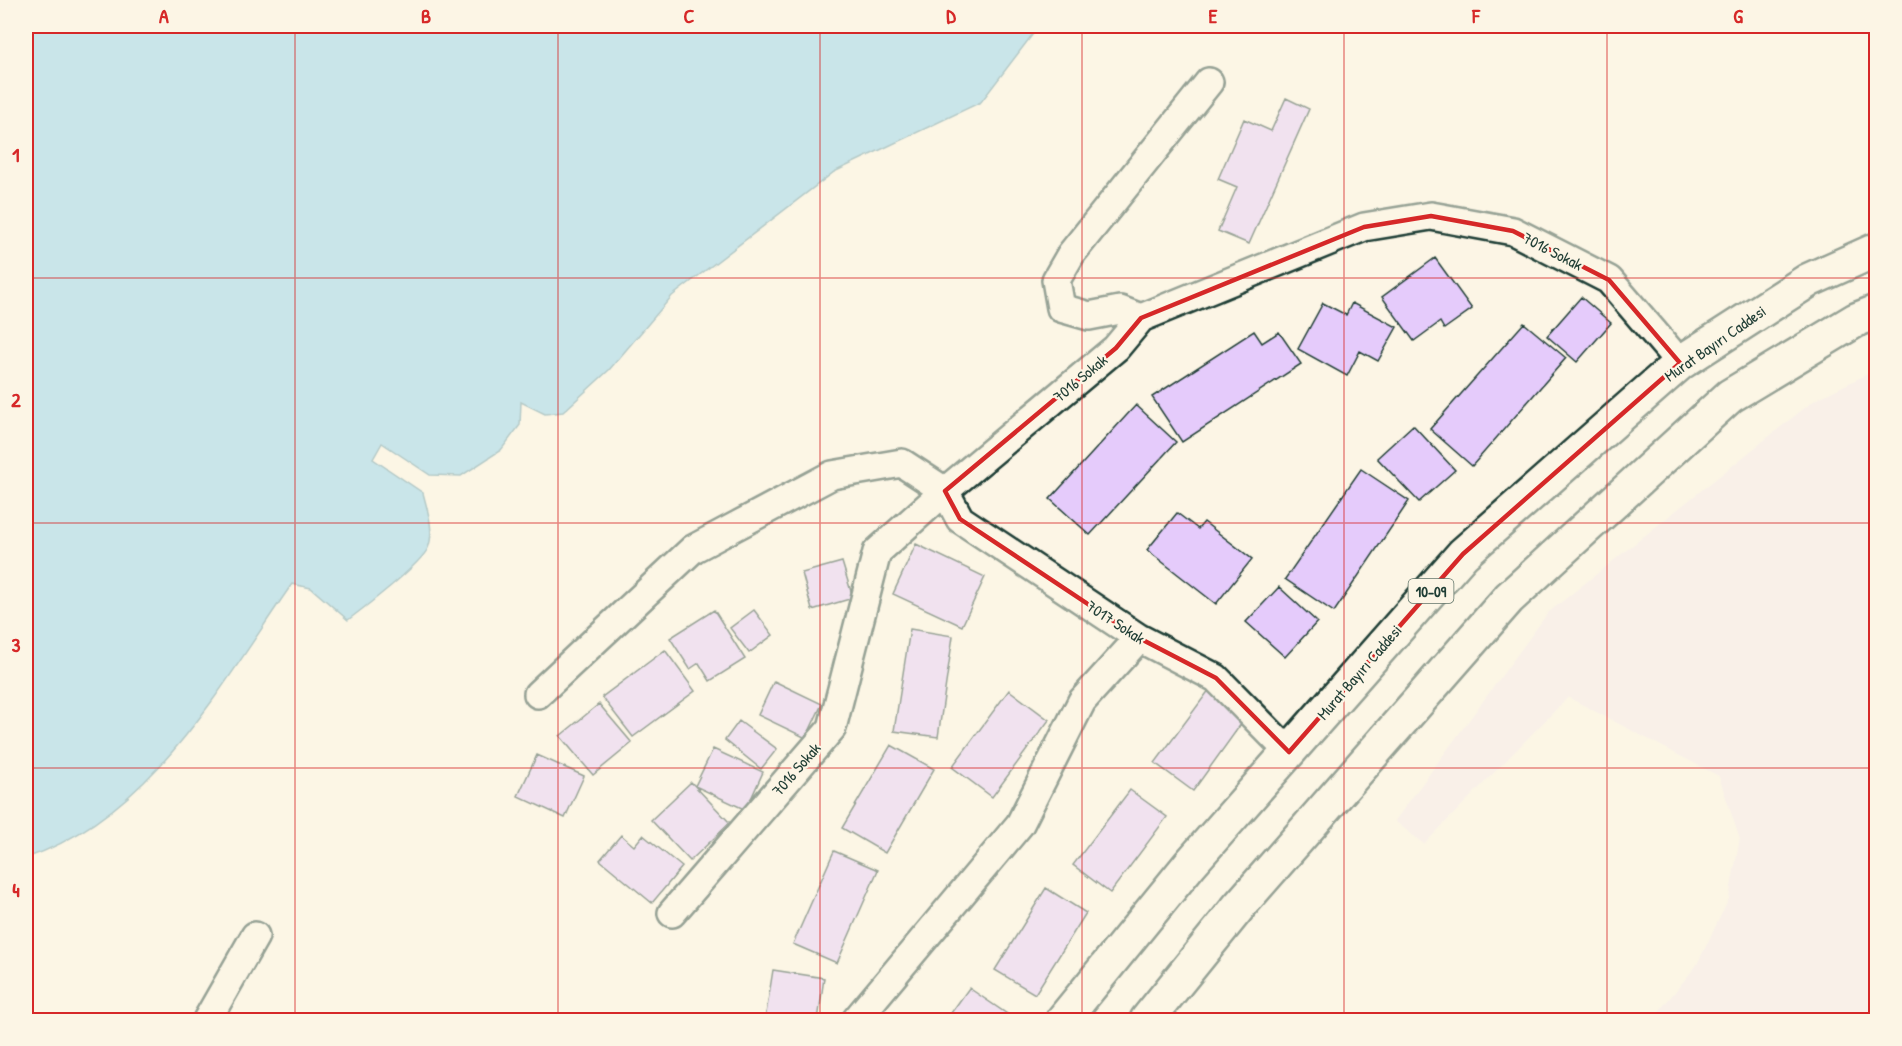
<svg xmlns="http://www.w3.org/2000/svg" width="1902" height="1046" font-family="'Patrick Hand',sans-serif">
	<rect width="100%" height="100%" fill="#fcf5e5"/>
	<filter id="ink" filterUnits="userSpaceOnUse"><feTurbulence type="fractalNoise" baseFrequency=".0167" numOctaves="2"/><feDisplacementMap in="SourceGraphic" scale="12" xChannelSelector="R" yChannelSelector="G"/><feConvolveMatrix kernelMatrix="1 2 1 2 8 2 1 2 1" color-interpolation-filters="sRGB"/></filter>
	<g filter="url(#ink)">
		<!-- built -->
		<path fill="#f5e8ec" d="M 1876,370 L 1876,1020 L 1652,1020 L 1697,965 L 1729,899 L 1740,839 L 1719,776 L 1568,697 L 1424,844 L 1395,821 L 1548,613 L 1815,400 Z"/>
		<!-- water -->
		<path fill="#8cd0ed" stroke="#6095a3" stroke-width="1.5" d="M 26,26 L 1039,26 L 981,102 L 834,172 L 672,296 L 609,370 L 563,412 L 545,414 L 521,402 L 520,425 L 501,450 L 461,476 L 430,475 L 382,443 L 373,459 L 423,493 C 427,509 435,531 428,548 C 421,564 364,608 348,620 L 311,588 L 292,584 C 220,687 152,815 26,858 Z"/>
		<!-- building -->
		<path fill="#e5cbfb" stroke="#1f3d34" stroke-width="1.5" d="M 1286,98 L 1309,109 L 1249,244 L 1218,231 L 1237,187 L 1218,179 L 1244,119 L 1271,131 Z
			M 1435,258 L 1472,309 L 1444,329 L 1440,322 L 1414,341 L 1382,297 Z
			M 1581,297 L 1611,323 L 1577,362 L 1547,336 Z
			M 1323,303 L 1346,315 L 1352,303 L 1397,327 L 1378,361 L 1360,351 L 1347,376 L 1298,349 Z
			M 1524,323 L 1566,358 L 1472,466 L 1430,429 Z
			M 1254,331 L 1262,343 L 1279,332 L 1301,364 L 1182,442 L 1152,397 Z
			M 1136,405 L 1176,442 L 1090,535 L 1050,499 Z
			M 1413,425 L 1455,470 L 1419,502 L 1377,458 Z
			M 1361,469 L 1409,501 L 1334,612 L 1285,579 Z
			M 1177,513 L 1198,529 L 1204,522 L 1252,559 L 1216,604 L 1147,550 Z
			M 916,544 L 985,577 L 962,626 L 893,594 Z
			M 842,562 L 853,598 L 812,610 L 802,573 Z
			M 1279,587 L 1317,622 L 1285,657 L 1246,622 Z
			M 714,610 L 745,659 L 710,681 L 699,663 L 690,669 L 670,638 Z
			M 754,610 L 773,635 L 749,653 L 730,628 Z
			M 910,629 L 953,636 L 938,737 L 894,731 Z
			M 665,650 L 695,691 L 633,737 L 602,697 Z
			M 774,681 L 822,704 L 806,738 L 758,715 Z
			M 1212,686 L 1249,713 L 1193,791 L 1155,763 Z
			M 1009,690 L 1049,720 L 992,797 L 952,767 Z
			M 599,704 L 632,743 L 593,775 L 560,736 Z
			M 739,721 L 777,749 L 761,769 L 725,740 Z
			M 891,745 L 934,769 L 885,853 L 842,828 Z
			M 713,749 L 763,772 L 746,810 L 695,786 Z
			M 537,755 L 584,776 L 565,818 L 518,796 Z
			M 691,782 L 730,823 L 690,861 L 651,820 Z
			M 1130,790 L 1167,817 L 1110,893 L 1073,865 Z
			M 621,835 L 634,846 L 643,835 L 682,867 L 652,903 L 600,860 Z
			M 834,851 L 878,870 L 837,963 L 793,944 Z
			M 1046,888 L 1086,913 L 1035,994 L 995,970 Z
			M 773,970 L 824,978 L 818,1020 L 765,1020 Z
			M 969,988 L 1010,1016 L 1007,1020 L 946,1020 Z"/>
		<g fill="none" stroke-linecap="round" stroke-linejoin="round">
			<defs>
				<path id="street" d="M 1141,318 L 1120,310 L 1089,316 L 1061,308 L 1056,280 L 1071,254 L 1209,82
					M 538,694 L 693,549 L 832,475 L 902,463 L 945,491 L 960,519 L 1139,638 L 1216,678 L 1289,752
					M 672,913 L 832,728 L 877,552 L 945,491 L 1116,348 L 1141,318 L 1364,227 L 1431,216 L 1513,231 L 1609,280 L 1680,363
					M 207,1020 L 255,936
					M 856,1020 L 1020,824 L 1082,701 L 1139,638"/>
				<path id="primary" d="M 1063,1020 L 1190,864 L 1463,554 L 1680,363 L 1809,280 L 1876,250
					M 1147,1020 L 1240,905 L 1509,598 L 1730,396 L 1856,320 L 1876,312"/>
			</defs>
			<!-- street casing -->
			<use href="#street" stroke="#1f3d34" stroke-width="32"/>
			<!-- primary casing -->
			<use href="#primary" stroke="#1f3d34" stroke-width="38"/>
			<!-- street -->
			<use href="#street" stroke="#fcf5e5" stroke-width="27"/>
			<!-- primary -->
			<use href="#primary" stroke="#fcf5e5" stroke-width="33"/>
		</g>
	</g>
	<!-- marked area -->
	<path d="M0 0H1902V1046H0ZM 1431,216 L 1513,231 L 1609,280 L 1680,363 L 1463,554 L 1289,752 L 1216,678 L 1139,638 L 960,519 L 945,491 L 1116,348 L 1141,318 L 1364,227 Z" fill="#fcf5e5" fill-opacity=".55" fill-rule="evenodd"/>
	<path fill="none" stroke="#d62828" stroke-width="4.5" stroke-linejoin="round" d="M 1431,216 L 1513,231 L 1609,280 L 1680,363 L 1463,554 L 1289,752 L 1216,678 L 1139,638 L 960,519 L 945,491 L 1116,348 L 1141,318 L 1364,227 Z"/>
	<!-- grid -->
	<path fill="none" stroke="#d62828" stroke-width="1.5" stroke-opacity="0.55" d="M 295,26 L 295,1020M 558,26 L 558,1020M 820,26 L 820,1020M 1082,26 L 1082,1020M 1344,26 L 1344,1020M 1607,26 L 1607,1020M 26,278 L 1876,278M 26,523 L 1876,523M 26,768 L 1876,768"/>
	<g text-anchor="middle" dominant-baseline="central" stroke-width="4.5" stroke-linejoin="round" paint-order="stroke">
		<!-- shield labels -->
		<rect fill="#fcf5e5" stroke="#617469" stroke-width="1.5" x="1408.5" y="579" width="45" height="24" rx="4.5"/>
		<g font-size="15" font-weight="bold" fill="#1f3d34">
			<text x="1431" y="591">10-09</text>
		</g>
		<!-- street labels -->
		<g font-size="16" fill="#1f3d34" stroke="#fcf5e5">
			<text transform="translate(1553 251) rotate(27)">7016 Sokak</text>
			<text transform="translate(1715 343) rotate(-35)">Murat Bayırı Caddesi</text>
			<text transform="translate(1080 378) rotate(-40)">7016 Sokak</text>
			<text transform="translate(1116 622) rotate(33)">7017 Sokak</text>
			<text transform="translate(1359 672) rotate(-49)">Murat Bayırı Caddesi</text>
			<text transform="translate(796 769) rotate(-49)">7016 Sokak</text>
		</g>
	</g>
	<!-- margin -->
	<rect width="1902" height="1046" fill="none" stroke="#fcf5e5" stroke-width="66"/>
	<rect x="33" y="33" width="1836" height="980" fill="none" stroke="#d62828" stroke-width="2"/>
	<g font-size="20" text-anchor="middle" font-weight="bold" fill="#d62828">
		<text x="164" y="23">A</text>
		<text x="426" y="23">B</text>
		<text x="689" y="23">C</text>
		<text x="951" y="23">D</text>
		<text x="1213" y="23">E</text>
		<text x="1476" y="23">F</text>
		<text x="1738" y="23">G</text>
		<text x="16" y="162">1</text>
		<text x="16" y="407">2</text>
		<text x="16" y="652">3</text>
		<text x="16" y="897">4</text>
	</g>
</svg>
